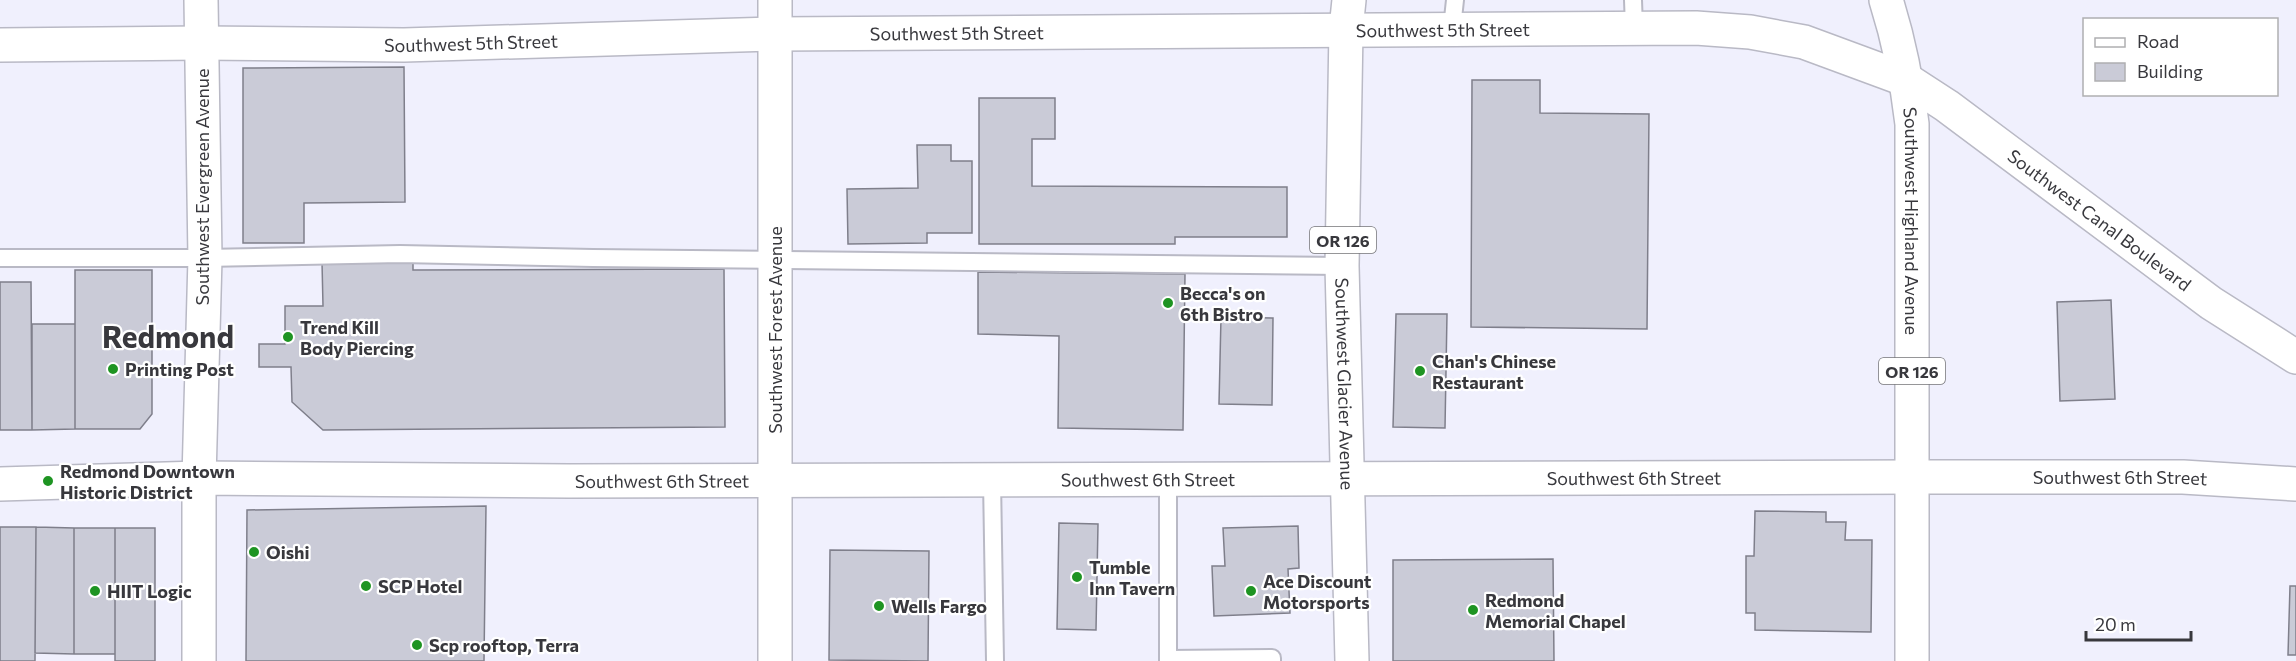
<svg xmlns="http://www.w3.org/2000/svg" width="2296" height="661" font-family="Commissioner,sans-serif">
	<rect width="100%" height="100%" fill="#f0f0fd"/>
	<!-- building -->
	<path fill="#cacbd7" stroke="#7f7f8b" stroke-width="1.5" d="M 404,67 L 405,202 L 304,203 L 304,243 L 243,243 L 243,68 Z
		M 1472,80 L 1540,80 L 1540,113 L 1649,114 L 1647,329 L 1471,327 Z
		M 979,98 L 1055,98 L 1055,139 L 1032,139 L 1032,186 L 1287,187 L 1287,237 L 1175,237 L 1175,244 L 979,244 Z
		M 917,145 L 951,145 L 951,161 L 972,161 L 972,233 L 927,233 L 927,243 L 848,244 L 847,189 L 918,188 Z
		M 322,262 L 413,262 L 413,270 L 724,269 L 725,427 L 323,430 L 292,402 L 291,367 L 259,367 L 259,344 L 285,344 L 285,306 L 323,306 Z
		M 75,270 L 152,270 L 152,414 L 140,429 L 75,429 Z
		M 978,272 L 1185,274 L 1183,430 L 1058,428 L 1059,336 L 978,334 Z
		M 0,282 L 31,282 L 32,430 L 0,430 Z
		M 2111,300 L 2115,399 L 2060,401 L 2057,302 Z
		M 1396,314 L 1447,314 L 1445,428 L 1393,427 Z
		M 1221,317 L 1273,318 L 1272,405 L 1219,404 Z
		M 32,324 L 75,324 L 75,429 L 32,430 Z
		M 486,506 L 484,661 L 246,661 L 247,510 Z
		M 1755,511 L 1826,512 L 1826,522 L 1846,522 L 1845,540 L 1872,540 L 1871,632 L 1755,630 L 1755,613 L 1746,613 L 1746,556 L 1754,556 Z
		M 1059,523 L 1098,524 L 1096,630 L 1057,629 Z
		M 1298,526 L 1299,568 L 1288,569 L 1290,613 L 1214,616 L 1212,566 L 1225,566 L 1223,528 Z
		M 0,527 L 36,527 L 35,661 L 0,661 Z
		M 36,527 L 74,528 L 74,654 L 35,653 Z
		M 74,528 L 115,528 L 115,654 L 74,654 Z
		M 115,528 L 155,528 L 155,661 L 115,661 Z
		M 830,550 L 929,551 L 928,661 L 829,660 Z
		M 1553,559 L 1554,661 L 1393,661 L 1393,560 Z
		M 2290,586 L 2296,586 L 2296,655 L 2288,655 Z"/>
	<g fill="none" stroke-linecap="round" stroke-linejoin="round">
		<defs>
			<path id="service" d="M 1633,0 L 1634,28
				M 1452,28 L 1455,0
				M 0,258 L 205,258 L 400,254 L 593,258 L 1342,266
				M 992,480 L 995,661
				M 1168,659 L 1272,658 L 1272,661
				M 1168,661 L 1168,480"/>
			<path id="minor" d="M 775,0 L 775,661
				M 199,478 L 199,661"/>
			<g id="secondary">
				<path id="s1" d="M 1907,80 L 1947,106 L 2211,303 L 2296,357"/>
				<path id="s2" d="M 1912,477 L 2183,477 L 2296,484"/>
				<path d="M 199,478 L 205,258 L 201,0"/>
			</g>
			<g id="primary">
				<path id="s3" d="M 0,45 L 201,43 L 404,45 L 775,34 L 1696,28 L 1750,32 L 1804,42 L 1907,80"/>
				<path id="s4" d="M 0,484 L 199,478 L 569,481 L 1912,477"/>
			</g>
			<g id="trunk">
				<path id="s5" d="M 1349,0 L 1346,29 L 1342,266 L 1352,661"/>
				<path id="s6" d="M 1886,0 C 1899,41 1907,81 1912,124 L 1912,661"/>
			</g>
		</defs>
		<!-- service casing -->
		<use href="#service" stroke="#b9b9c5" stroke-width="20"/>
		<!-- minor casing -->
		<use href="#minor" stroke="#b9b9c5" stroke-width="36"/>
		<!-- secondary casing -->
		<use href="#secondary" stroke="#b9b9c5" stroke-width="36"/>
		<!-- primary casing -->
		<use href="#primary" stroke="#b9b9c5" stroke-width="36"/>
		<!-- trunk casing -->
		<use href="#trunk" stroke="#b9b9c5" stroke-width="36"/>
		<!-- service -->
		<use href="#service" stroke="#fff" stroke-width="16"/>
		<!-- minor -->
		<use href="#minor" stroke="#fff" stroke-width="33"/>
		<!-- secondary -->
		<use href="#secondary" stroke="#fff" stroke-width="33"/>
		<!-- primary -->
		<use href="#primary" stroke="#fff" stroke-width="33"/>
		<!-- trunk -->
		<use href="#trunk" stroke="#fff" stroke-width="33"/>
	</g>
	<!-- markers -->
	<g fill="#1e9422" stroke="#fff" stroke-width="2">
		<circle cx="1168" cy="303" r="6"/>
		<circle cx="288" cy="337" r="6"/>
		<circle cx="113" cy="369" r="6"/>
		<circle cx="1420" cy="371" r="6"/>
		<circle cx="48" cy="481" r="6"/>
		<circle cx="254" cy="552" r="6"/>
		<circle cx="1077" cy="577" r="6"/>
		<circle cx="366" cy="586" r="6"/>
		<circle cx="95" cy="591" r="6"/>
		<circle cx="1251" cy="591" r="6"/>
		<circle cx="879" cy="606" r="6"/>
		<circle cx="1473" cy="610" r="6"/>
		<circle cx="417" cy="645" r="6"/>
	</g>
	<g text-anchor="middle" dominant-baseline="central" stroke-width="4.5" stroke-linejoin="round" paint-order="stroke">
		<!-- shield labels -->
		<g fill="#fff" stroke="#747477" stroke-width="1.5">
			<rect x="1310" y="227" width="66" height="26" rx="4.5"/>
			<rect x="1879" y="358" width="66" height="26" rx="4.5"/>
		</g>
		<g font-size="16" font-weight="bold" fill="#38383d">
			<text x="1343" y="240">OR 126</text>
			<text x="1912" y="371">OR 126</text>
		</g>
		<!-- street labels -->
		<g font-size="18" fill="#38383d" stroke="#fff">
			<text stroke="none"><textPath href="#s3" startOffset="1443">Southwest 5th Street</textPath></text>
			<text stroke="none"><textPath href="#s3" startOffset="957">Southwest 5th Street</textPath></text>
			<text stroke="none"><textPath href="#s3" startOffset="471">Southwest 5th Street</textPath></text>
			<text transform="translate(202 187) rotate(-90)">Southwest Evergreen Avenue</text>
			<text stroke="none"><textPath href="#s6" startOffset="224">Southwest Highland Avenue</textPath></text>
			<text stroke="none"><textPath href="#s1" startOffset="238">Southwest Canal Boulevard</textPath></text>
			<text transform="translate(775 330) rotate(-90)">Southwest Forest Avenue</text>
			<text stroke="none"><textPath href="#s5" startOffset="384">Southwest Glacier Avenue</textPath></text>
			<text stroke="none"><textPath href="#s4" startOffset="1634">Southwest 6th Street</textPath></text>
			<text stroke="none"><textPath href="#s2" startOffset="208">Southwest 6th Street</textPath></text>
			<text stroke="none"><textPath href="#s4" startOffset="1148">Southwest 6th Street</textPath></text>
			<text stroke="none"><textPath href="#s4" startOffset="662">Southwest 6th Street</textPath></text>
		</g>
		<!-- poi labels -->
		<g font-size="18" font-weight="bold" fill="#38383d" stroke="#fff" text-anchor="start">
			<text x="1180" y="293">Becca's on<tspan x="1180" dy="21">6th Bistro</tspan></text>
			<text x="300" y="327">Trend Kill<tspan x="300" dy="21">Body Piercing</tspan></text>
			<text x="1432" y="361">Chan's Chinese<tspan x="1432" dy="21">Restaurant</tspan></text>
			<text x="125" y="369">Printing Post</text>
			<text x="60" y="471">Redmond Downtown<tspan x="60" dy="21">Historic District</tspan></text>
			<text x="266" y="552">Oishi</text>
			<text x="1089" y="567">Tumble<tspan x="1089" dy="21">Inn Tavern</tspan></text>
			<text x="1263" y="581">Ace Discount<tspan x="1263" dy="21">Motorsports</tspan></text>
			<text x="378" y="586">SCP Hotel</text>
			<text x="107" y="591">HIIT Logic</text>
			<text x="1485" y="600">Redmond<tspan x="1485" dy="21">Memorial Chapel</tspan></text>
			<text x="891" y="606">Wells Fargo</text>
			<text x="429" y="645">Scp rooftop, Terra</text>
		</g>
		<!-- town labels -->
		<g font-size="30" font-weight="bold" fill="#38383d" stroke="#fff">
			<text x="168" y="335">Redmond</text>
		</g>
	</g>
	<!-- legend -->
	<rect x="2083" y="18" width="195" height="78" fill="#ffffff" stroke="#afafb1" stroke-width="1.5"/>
	<rect x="2095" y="38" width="30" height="9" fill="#ffffff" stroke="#afafb1" stroke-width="1.5"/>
	<text x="2137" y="48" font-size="18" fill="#38383d">Road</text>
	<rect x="2095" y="63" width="30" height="18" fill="#cacbd7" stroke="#afafb1" stroke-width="1.5"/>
	<text x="2137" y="78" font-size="18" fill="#38383d">Building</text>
	<!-- scale -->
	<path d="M2086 631v9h105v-9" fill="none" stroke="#38383d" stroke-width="3"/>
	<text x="2095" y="631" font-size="18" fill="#38383d" stroke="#ffffff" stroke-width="4.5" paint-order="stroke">20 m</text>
</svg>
